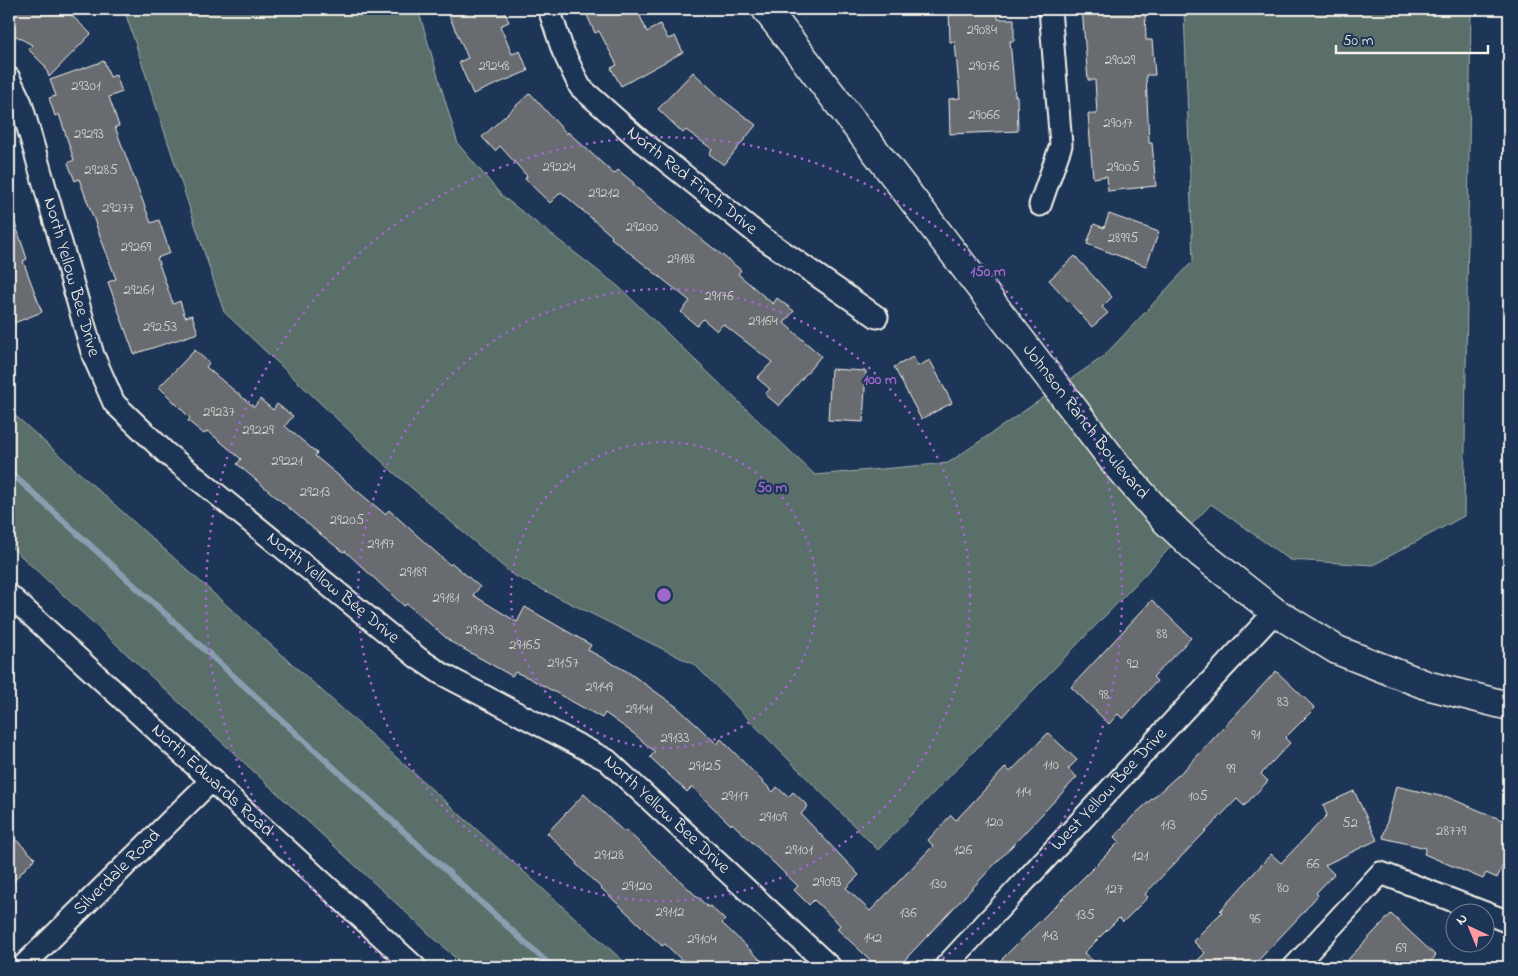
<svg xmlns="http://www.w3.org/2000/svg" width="1518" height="976" font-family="'Indie Flower',sans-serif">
	<rect width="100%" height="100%" fill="#1d3557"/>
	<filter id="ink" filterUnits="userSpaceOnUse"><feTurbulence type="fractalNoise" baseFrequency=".02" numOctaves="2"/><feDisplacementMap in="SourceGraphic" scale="10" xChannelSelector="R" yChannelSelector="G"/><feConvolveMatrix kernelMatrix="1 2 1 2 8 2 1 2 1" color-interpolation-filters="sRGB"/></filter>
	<g filter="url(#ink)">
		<!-- green -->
		<path fill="#5a6e6a" stroke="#a7b0a9" d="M 124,9 L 418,9 L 458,144 L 502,196 L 619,287 L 815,475 L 948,463 L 1103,357 L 1193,261 L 1184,9 L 1471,9 L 1464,516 L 1373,565 L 1290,560 L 1211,504 L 1133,587 L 878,850 L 695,665 L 513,575 L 392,471 L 224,312 Z
			M 9,410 L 630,967 L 465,967 L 9,545 Z"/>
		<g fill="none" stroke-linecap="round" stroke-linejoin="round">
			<!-- stream -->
			<path stroke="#899eaf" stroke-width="6" d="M 9,471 L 552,967"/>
		</g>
		<!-- building -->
		<path fill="#676c71" stroke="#f4f1e8" d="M 9,9 L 65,9 L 91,34 L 49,77 L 45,66 L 28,49 L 32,45 L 9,32 Z
			M 446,9 L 503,9 L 509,22 L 500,26 L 512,54 L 520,51 L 528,71 L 473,94 L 459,62 L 468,58 Z
			M 596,9 L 637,9 L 647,32 L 660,24 L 668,39 L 675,36 L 683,52 L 621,86 L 611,68 L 617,65 L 599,31 L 595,33 L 586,13 Z
			M 949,9 L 998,9 L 998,19 L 1014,19 L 1014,41 L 1010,41 L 1015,96 L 1017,96 L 1018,131 L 950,134 L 949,99 L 960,98 L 955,42 L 950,42 Z
			M 1082,9 L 1145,9 L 1146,40 L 1152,40 L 1155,75 L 1146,75 L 1149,143 L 1152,143 L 1156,186 L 1108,191 L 1107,176 L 1093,178 L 1088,114 L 1097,114 L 1095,80 L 1088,80 Z
			M 104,61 L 110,77 L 116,75 L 122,92 L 109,97 L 119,126 L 115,127 L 151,223 L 159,220 L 170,253 L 157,258 L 173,304 L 180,301 L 185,317 L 192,315 L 198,333 L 134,354 L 108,282 L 116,279 L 79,179 L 75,181 L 68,163 L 74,160 L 59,114 L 55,116 L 49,98 L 56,96 L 50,80 Z
			M 693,72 L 723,100 L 756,125 L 724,165 L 709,154 L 712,149 L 686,130 L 683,133 L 658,109 Z
			M 530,93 L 567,134 L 568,132 L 614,174 L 618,170 L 634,183 L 633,185 L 741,270 L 738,274 L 773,304 L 777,298 L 794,311 L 784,323 L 821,356 L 779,406 L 765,394 L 770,389 L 757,378 L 772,362 L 723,324 L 717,331 L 703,319 L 697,326 L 681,312 L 690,301 L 611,238 L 612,236 L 561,192 L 550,203 L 525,179 L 527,176 L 500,146 L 495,151 L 482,137 Z
			M 9,214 L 12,214 L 27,259 L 23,261 L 42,312 L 9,325 Z
			M 1109,214 L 1159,232 L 1146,266 L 1087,244 L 1094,224 L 1104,228 Z
			M 1075,256 L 1112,297 L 1102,307 L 1108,313 L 1092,327 L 1049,280 Z
			M 195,350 L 209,363 L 206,367 L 254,407 L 260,399 L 273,410 L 277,404 L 293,416 L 285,426 L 317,453 L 315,456 L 385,514 L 389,510 L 450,565 L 452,563 L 480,587 L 473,595 L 517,622 L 525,607 L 591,645 L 588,650 L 628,672 L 677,707 L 717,744 L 721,739 L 773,792 L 777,787 L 788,797 L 793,792 L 808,806 L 801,814 L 859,875 L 846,888 L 870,911 L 933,846 L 928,840 L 951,815 L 956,820 L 1006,767 L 1010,772 L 1048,733 L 1077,760 L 1068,769 L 1077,777 L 898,967 L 878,967 L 837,929 L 840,925 L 814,900 L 809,905 L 794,890 L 798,886 L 732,823 L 731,825 L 692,787 L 687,792 L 650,757 L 655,752 L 633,733 L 605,713 L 602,718 L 529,678 L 515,672 L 512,676 L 451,642 L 407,604 L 404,606 L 345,551 L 343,552 L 315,530 L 237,464 L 241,459 L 208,431 L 204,434 L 188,421 L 190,418 L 159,387 Z
			M 913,357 L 918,366 L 930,360 L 952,403 L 921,419 L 894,367 Z
			M 831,369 L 866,371 L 863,422 L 828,420 Z
			M 1152,600 L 1191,638 L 1153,677 L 1157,681 L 1123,719 L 1118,714 L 1109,724 L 1071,687 Z
			M 1276,671 L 1315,708 L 1285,738 L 1290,743 L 1261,774 L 1268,781 L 1244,806 L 1237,799 L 1145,894 L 1148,897 L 1123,922 L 1119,918 L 1084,953 L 1100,967 L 994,967 L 1119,842 L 1114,837 L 1133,816 L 1186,768 Z
			M 1396,786 L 1444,797 L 1445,796 L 1509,823 L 1509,852 L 1497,878 L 1486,873 L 1483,879 L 1424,854 L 1426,848 L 1383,838 Z
			M 1354,791 L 1377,840 L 1325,865 L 1334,874 L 1316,893 L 1318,895 L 1300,916 L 1252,967 L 1191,967 L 1205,953 L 1193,941 L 1222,912 L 1220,911 L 1271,854 L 1281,863 L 1327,815 L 1323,805 Z
			M 584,794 L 624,832 L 626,830 L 708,907 L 710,906 L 725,920 L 722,923 L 768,967 L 689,967 L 665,944 L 662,946 L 576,864 L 577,862 L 547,833 Z
			M 9,833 L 35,858 L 9,886 Z
			M 1391,914 L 1436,956 L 1425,967 L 1341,967 Z"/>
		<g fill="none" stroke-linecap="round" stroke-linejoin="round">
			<defs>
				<g id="street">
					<path id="s1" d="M 549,9 L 563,51 L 580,87 L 640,140 L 760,236 L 877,317"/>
					<path id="s2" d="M 9,78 L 21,103 L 93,355 L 114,403 L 166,453 L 418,658 L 442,674 L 607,760 L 830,967"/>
					<path d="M 1040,205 L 1061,145 L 1050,9"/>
					<path id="s3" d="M 9,595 L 415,967"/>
					<path id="s4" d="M 22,967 L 213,779"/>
					<path id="s5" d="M 945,967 L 1275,612"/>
					<path d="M 1294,967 L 1381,873 L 1509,922"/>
				</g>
				<g id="secondary">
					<path id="s6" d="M 766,9 L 1119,468 L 1166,521 L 1200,553 L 1275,612 L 1337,650 L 1426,685 L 1509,706"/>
				</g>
			</defs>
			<!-- street casing -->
			<use href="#street" stroke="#f4f1e8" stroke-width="25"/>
			<!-- secondary casing -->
			<use href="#secondary" stroke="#f4f1e8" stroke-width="31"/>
			<!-- street -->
			<use href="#street" stroke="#1d3557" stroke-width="21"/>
			<!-- secondary -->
			<use href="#secondary" stroke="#1d3557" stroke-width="28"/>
		</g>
	</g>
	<!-- distance rings -->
	<g fill="none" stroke="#9f67cb" stroke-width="2.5" stroke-dasharray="2.5 5">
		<circle cx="664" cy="595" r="153"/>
		<circle cx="664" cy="595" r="306"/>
		<path d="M395 966A458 458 0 1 1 933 966"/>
	</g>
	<g text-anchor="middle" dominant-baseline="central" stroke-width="4.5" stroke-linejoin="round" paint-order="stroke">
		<!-- number labels -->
		<g font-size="15" fill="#d1d0ca">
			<text x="982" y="30">29084</text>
			<text x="1120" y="60">29029</text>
			<text x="494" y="66">29248</text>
			<text x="984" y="66">29076</text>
			<text x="86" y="86">29301</text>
			<text x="984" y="115">29066</text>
			<text x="1118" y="123">29017</text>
			<text x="89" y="134">29293</text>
			<text x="559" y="167">29224</text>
			<text x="1123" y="167">29005</text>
			<text x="101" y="170">29285</text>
			<text x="604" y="193">29212</text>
			<text x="118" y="208">29277</text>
			<text x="642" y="227">29200</text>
			<text x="1123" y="238">28995</text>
			<text x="136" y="247">29269</text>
			<text x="681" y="259">29188</text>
			<text x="139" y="290">29261</text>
			<text x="719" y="296">29176</text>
			<text x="763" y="321">29164</text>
			<text x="160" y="327">29253</text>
			<text x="219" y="412">29237</text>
			<text x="258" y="430">29229</text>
			<text x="287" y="461">29221</text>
			<text x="315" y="492">29213</text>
			<text x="347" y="520">29205</text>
			<text x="381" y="544">29197</text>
			<text x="413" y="572">29189</text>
			<text x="446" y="598">29181</text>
			<text x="480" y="630">29173</text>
			<text x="1162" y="634">88</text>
			<text x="525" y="645">29165</text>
			<text x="563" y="663">29157</text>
			<text x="1133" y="664">92</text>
			<text x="599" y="687">29149</text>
			<text x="1104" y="695">98</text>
			<text x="1283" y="702">83</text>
			<text x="639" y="709">29141</text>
			<text x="1256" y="735">91</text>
			<text x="675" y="738">29133</text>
			<text x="1051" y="765">110</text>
			<text x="705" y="766">29125</text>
			<text x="1231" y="769">99</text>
			<text x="1023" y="792">114</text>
			<text x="735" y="796">29117</text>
			<text x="1198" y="796">105</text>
			<text x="773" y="817">29109</text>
			<text x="994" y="822">120</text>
			<text x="1350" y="823">52</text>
			<text x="1168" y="825">113</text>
			<text x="1451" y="831">28779</text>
			<text x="799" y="850">29101</text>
			<text x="963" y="850">126</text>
			<text x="609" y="855">29128</text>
			<text x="1140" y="856">121</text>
			<text x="1313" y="864">66</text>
			<text x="827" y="882">29093</text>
			<text x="938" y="884">130</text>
			<text x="637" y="886">29120</text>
			<text x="1283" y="888">80</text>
			<text x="1114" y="889">127</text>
			<text x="670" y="912">29112</text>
			<text x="908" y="913">136</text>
			<text x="1085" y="915">135</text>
			<text x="1255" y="919">96</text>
			<text x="1050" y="936">143</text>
			<text x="873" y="938">142</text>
			<text x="702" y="939">29104</text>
			<text x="1401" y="948">69</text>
		</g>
		<!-- street labels -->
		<g font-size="18" fill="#f4f1e8" stroke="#1d3557">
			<text stroke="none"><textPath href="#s1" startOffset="230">North Red Finch Drive</textPath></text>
			<text stroke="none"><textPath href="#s2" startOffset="209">North Yellow Bee Drive</textPath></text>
			<text stroke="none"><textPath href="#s6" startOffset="522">Johnson Ranch Boulevard</textPath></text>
			<text stroke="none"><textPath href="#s2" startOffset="629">North Yellow Bee Drive</textPath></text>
			<text stroke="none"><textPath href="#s3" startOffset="275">North Edwards Road</textPath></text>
			<text stroke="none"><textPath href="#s5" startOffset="242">West Yellow Bee Drive</textPath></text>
			<text stroke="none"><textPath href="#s2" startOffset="1035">North Yellow Bee Drive</textPath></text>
			<text stroke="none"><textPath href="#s4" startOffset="134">Silverdale Road</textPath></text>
		</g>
	</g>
	<circle cx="664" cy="595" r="8" fill="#9f67cb" stroke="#1d3557" stroke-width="2.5"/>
	<g font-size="15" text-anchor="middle" font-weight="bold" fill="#9f67cb" stroke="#1d3557" stroke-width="4.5" stroke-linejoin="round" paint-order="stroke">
		<text x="988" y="276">150 m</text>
		<text x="880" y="384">100 m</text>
		<text x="772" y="492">50 m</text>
	</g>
	<!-- margin -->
	<rect width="1518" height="976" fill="none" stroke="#1d3557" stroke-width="30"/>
	<rect x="15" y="15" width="1488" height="946" fill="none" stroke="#f4f1e8" stroke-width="2" filter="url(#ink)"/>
	<!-- north arrow -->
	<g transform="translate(1470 928) rotate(316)"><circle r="24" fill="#1d3557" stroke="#738091"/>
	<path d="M0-4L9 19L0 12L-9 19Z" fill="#ff9aa2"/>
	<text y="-8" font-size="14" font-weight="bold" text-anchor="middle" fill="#f4f1e8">N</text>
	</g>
	<!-- scale -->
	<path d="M1336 45v8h152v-8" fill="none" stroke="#f4f1e8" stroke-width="2.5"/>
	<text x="1343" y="45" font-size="15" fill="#f4f1e8" stroke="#1d3557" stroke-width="4" paint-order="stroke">50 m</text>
</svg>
